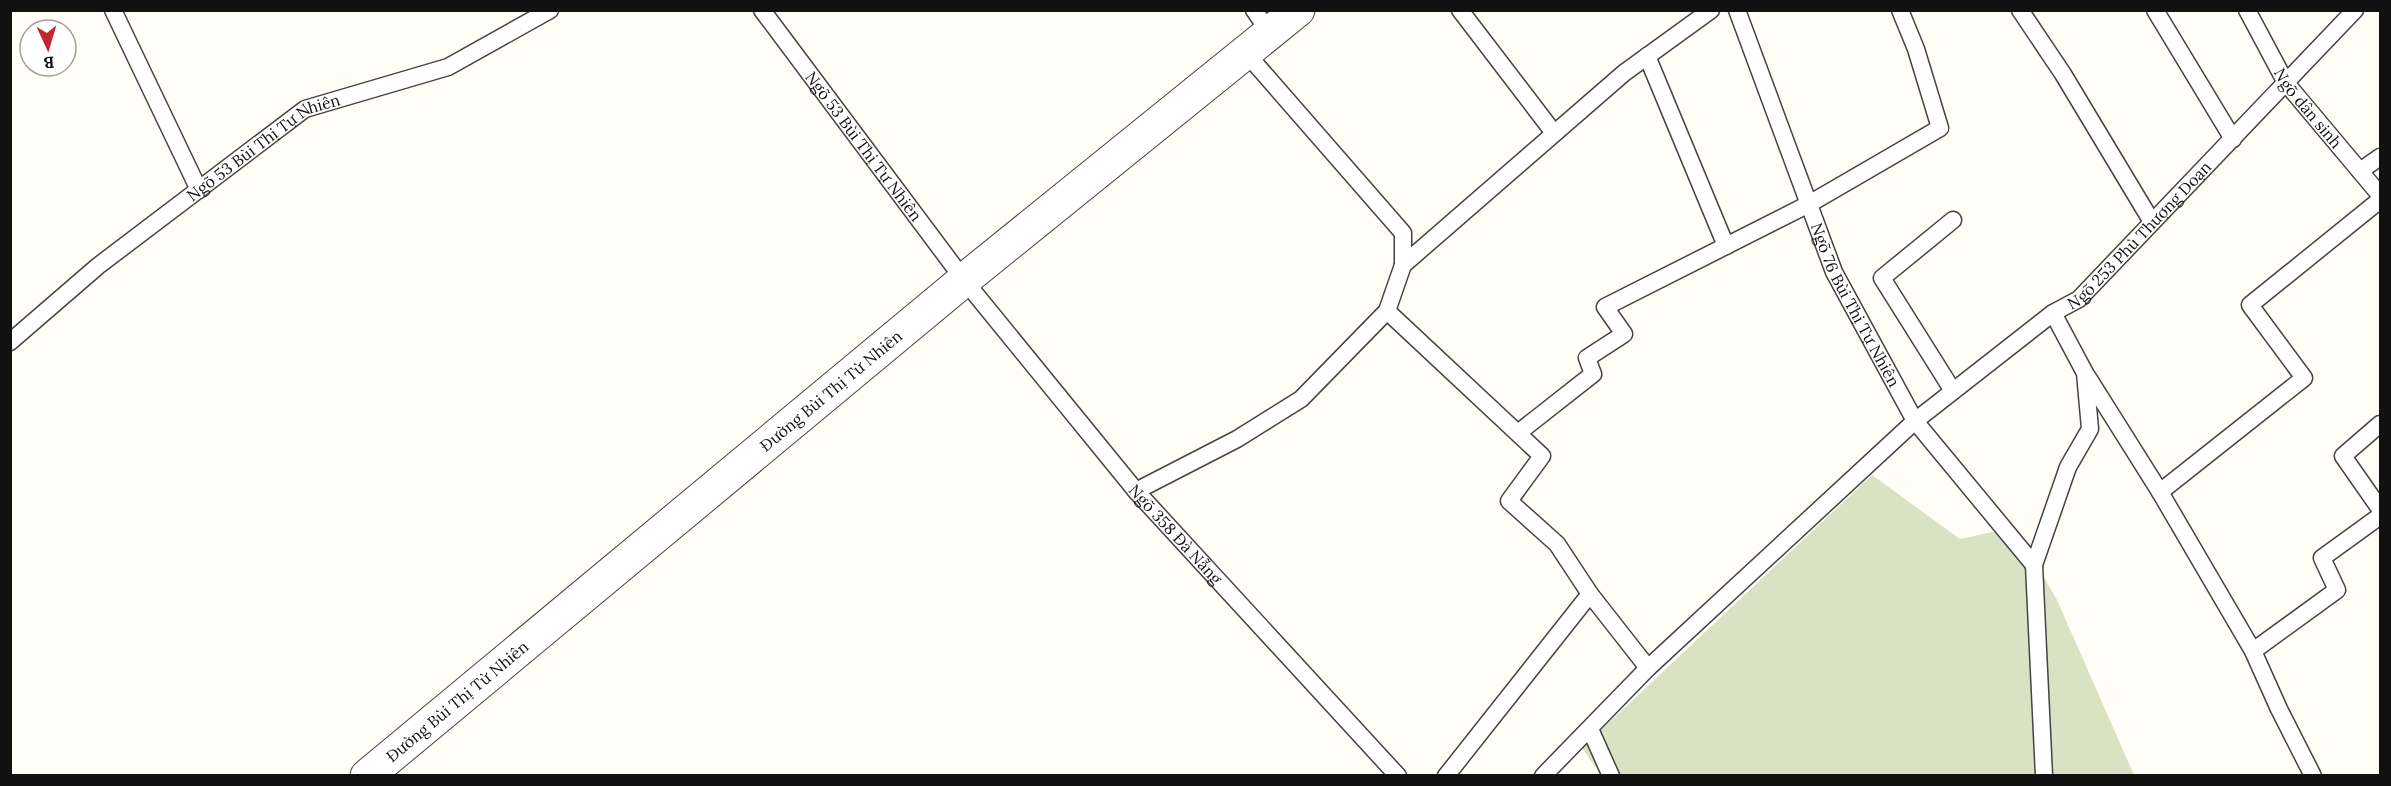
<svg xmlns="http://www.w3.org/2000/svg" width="2391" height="786" font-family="Lora,serif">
	<rect width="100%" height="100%" fill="#fffdf5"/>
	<!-- cemetery -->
	<path fill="#d9e3c4" d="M 1872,475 L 1960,539 L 2015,527 L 2057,600 L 2134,775 L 1601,775 L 1582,748 Z"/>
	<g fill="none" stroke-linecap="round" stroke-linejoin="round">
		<defs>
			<g id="service">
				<path d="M 113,10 L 199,190"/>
				<path id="s1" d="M 762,10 L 964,280 L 1136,491 L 1398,776"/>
				<path d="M 1254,10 L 1270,33"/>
				<path d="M 1460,10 L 1554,133"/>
				<path id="s2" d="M 1737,10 L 1834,272 L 1915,421 L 2034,565"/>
				<path d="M 2020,10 L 2063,74 L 2152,222"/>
				<path d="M 2155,10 L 2233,139"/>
				<path id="s3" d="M 2247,10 L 2286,83 L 2380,195"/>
				<path d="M 1246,53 L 1403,233 L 1403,265"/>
				<path d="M 1647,56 L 1726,246"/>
				<path d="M 2360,171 L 2380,157"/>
				<path d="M 1953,220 L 1882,278 L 1953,391"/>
				<path d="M 1387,311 L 1542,456 L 1509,501 L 1557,544 L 1590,594"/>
				<path id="s4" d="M 10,342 L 98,266 L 305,109 L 448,67 L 550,10"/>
				<path d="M 2087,376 L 2160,492 L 2253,651 L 2279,709 L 2313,776"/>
				<path d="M 2380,424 L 2343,456 L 2380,509"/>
				<path d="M 1518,433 L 1593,374 L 1587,358 L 1624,334 L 1605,307 L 1809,204 L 1940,128 L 1916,49 L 1900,10"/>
				<path d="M 1136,491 L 1237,439 L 1301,399 L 1387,311 L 1403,265 L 1624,73 L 1711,10"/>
				<path d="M 2160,492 L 2304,378 L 2250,305 L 2380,200"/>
				<path d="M 2253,651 L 2337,590 L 2322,558 L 2380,516"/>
				<path d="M 1590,729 L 1611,776"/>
				<path d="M 1446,776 L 1590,594 L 1648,668 L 1915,421 L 2053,313"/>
				<path d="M 1543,776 L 1648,668"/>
				<path id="s5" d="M 2044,776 L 2034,565 L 2068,467 L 2090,429 L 2085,373 L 2053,313 L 2079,299 L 2355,10"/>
			</g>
			<g id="tertiary">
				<path id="s6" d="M 367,776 L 964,280 L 1298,10"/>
			</g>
		</defs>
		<!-- service casing -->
		<use href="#service" stroke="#444" stroke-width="19"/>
		<!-- tertiary casing -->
		<use href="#tertiary" stroke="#444" stroke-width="35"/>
		<!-- service -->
		<use href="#service" stroke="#fff" stroke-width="16"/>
		<!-- tertiary -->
		<use href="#tertiary" stroke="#fff" stroke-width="33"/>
	</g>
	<g text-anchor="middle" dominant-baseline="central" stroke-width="6" stroke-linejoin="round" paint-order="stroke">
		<!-- street labels -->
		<g font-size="16" fill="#111" stroke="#fff">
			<text stroke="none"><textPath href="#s3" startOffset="116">Ngõ dân sinh</textPath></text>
			<text stroke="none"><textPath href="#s1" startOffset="170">Ngõ 53 Bùi Thị Tự Nhiên</textPath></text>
			<text stroke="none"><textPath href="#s4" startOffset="321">Ngõ 53 Bùi Thị Tự Nhiên</textPath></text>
			<text stroke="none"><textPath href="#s5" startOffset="600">Ngõ 253 Phù Thượng Doạn</textPath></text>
			<text stroke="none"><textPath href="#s2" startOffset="318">Ngõ 76 Bùi Thị Tự Nhiên</textPath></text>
			<text stroke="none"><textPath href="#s6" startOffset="603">Đường Bùi Thị Từ Nhiên</textPath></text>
			<text stroke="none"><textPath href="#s1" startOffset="668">Ngõ 358 Đà Nẵng</textPath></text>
			<text stroke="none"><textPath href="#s6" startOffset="117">Đường Bùi Thị Từ Nhiên</textPath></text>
		</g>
	</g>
	<!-- border -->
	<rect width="2391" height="786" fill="none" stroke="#111111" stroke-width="24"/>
	<!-- north arrow -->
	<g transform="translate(48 48) rotate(176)"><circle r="28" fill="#ffffff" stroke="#a0a0a0" stroke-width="1.5"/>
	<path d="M0-4.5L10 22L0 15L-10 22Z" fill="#c4262e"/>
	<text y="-9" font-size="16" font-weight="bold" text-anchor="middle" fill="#111111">B</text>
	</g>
</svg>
